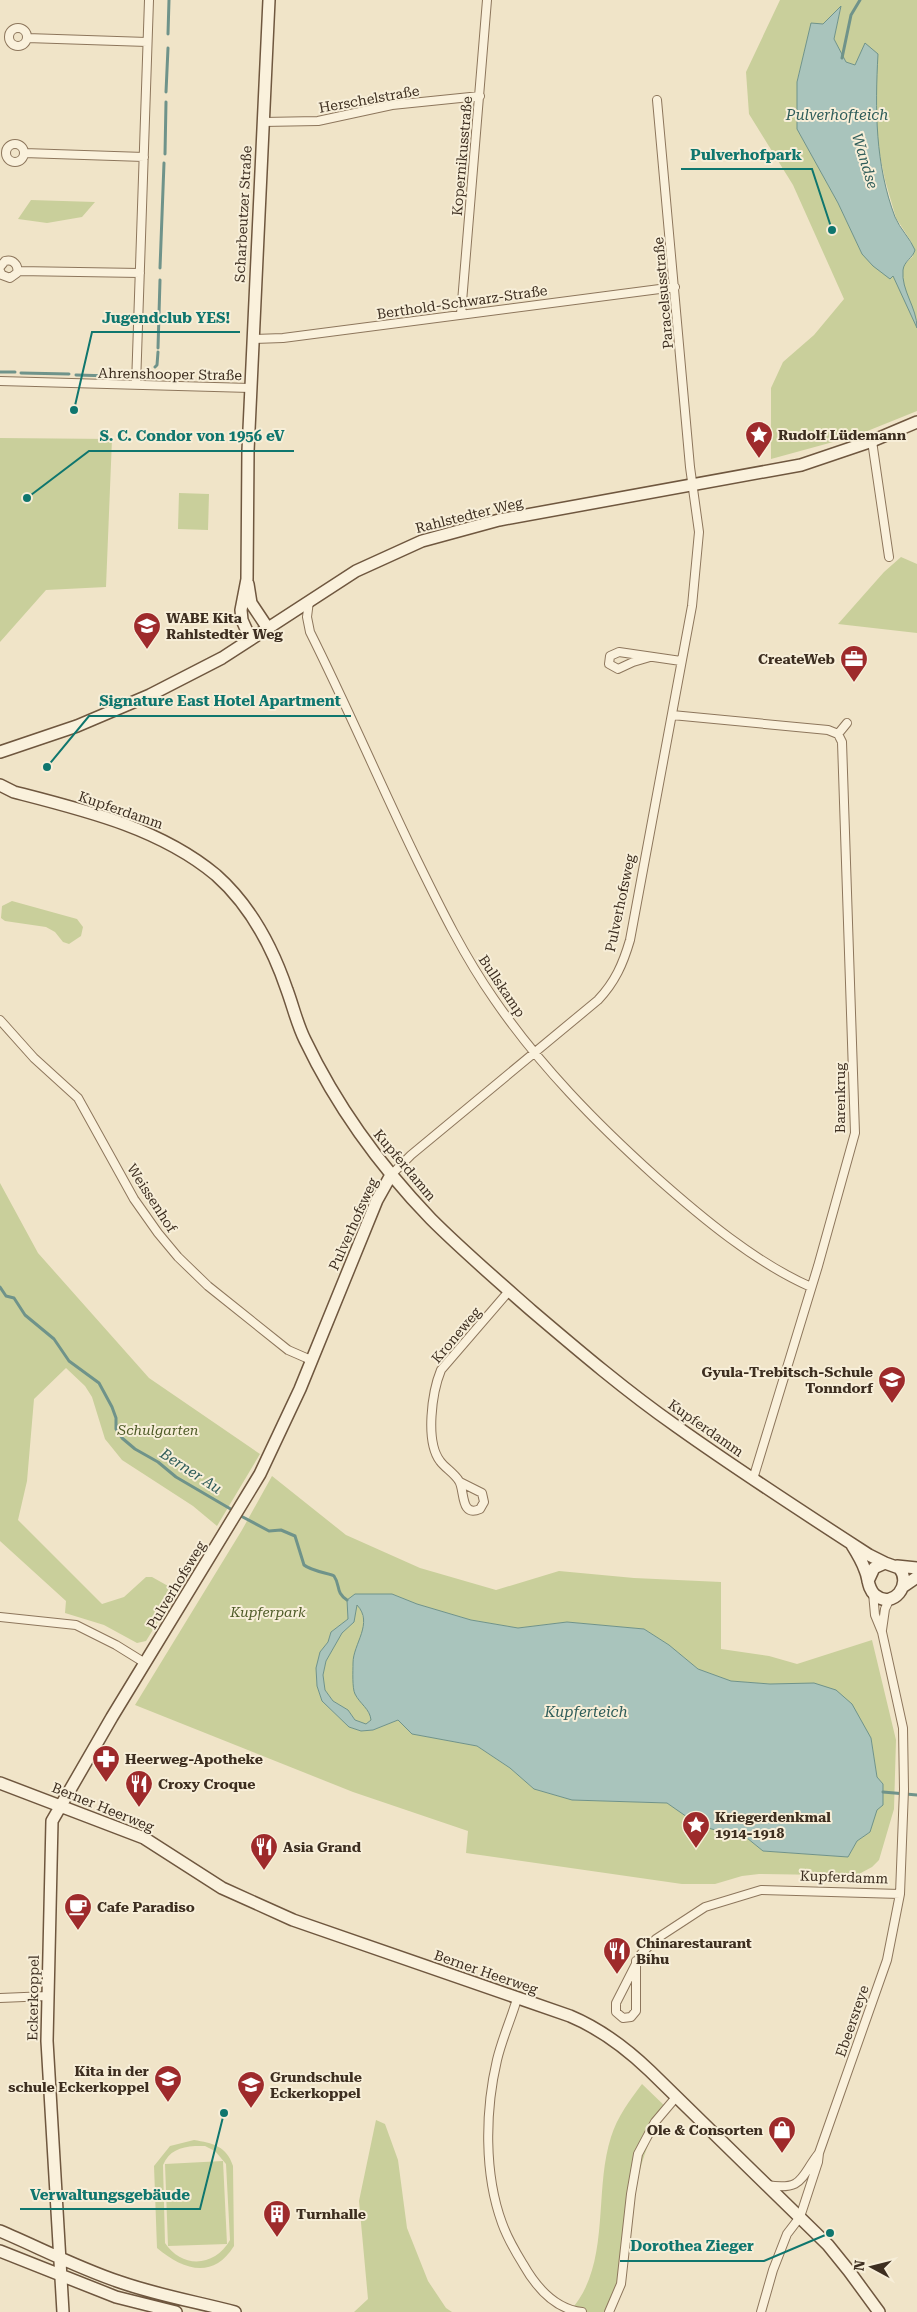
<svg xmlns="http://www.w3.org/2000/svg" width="917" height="2312" font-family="'Roboto Serif',serif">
	<rect width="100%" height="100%" fill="#f0e4c8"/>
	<!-- green -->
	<path fill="#c9cf9b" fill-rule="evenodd" d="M 780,0 L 917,0 L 917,411 L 855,436 L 771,459 L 771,388 L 783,362 L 814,335 L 844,299 L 793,185 L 749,114 L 746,72 ZM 841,7 L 834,39 L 846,62 L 855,65 L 876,106 L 877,141 L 885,180 L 896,218 L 912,243 L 913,256 L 893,276 L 862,254 L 838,203 L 797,129 L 797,81 L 811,24 L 823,24 Z
		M 31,200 L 95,202 L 82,217 L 47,223 L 18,219 Z
		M 0,438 L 112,439 L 106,587 L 46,590 L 0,642 Z
		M 179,493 L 209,494 L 208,530 L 178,529 Z
		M 901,557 L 917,564 L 917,633 L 838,624 L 884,572 Z
		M 12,901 L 77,919 L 83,927 L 81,936 L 69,944 L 63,942 L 55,932 L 46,927 L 5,921 L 1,918 L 2,906 Z
		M 0,1183 L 38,1253 L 149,1378 L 260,1454 L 217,1526 L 193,1506 L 122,1460 L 105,1439 L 92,1397 L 85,1386 L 66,1368 L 34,1399 L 27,1481 L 18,1520 L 102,1604 L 124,1597 L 146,1577 L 152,1577 L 177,1591 L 146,1641 L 137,1643 L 104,1625 L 65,1613 L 66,1601 L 0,1541 Z
		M 272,1476 L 346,1535 L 420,1568 L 496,1590 L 559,1571 L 634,1578 L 721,1582 L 721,1649 L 769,1656 L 797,1664 L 872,1640 L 896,1740 L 894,1809 L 879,1860 L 872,1867 L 859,1874 L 826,1875 L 759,1874 L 742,1876 L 715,1884 L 682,1884 L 466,1853 L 468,1831 L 353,1792 L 135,1705 L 242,1530 ZM 392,1594 L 417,1604 L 471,1620 L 518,1628 L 567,1622 L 644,1629 L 669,1645 L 698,1669 L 731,1681 L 770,1684 L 871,1738 L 877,1777 L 883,1784 L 870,1832 L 857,1841 L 848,1857 L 763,1851 L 747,1838 L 700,1825 L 667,1803 L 572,1800 L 534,1789 L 510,1768 L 477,1746 L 412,1734 L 398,1720 L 373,1730 L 361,1731 L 349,1727 L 322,1701 L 317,1686 L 316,1668 L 320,1652 L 328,1642 L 331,1632 L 348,1619 L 347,1600 Z
		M 357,1604 C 372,1620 356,1658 354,1679 C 353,1699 369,1703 371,1720 L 366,1724 L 355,1720 L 348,1710 L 333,1701 L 325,1690 L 323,1675 L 326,1661 L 342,1633 L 354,1622 Z
		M 642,2084 L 670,2111 C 633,2143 627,2248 620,2297 L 613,2312 L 569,2312 C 612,2266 593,2193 611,2137 C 617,2117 630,2100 642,2084 Z
		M 376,2120 L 385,2124 L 398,2160 L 407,2228 L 428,2281 L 446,2308 L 452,2312 L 354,2312 L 368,2299 L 359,2201 Z
		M 194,2140 C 212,2143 227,2146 233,2166 L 234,2246 C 213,2280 183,2270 157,2248 L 154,2166 L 170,2146 ZM 195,2146 L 205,2146 L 215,2151 L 226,2164 L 230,2240 C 215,2267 182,2269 165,2243 L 163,2165 C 169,2151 180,2147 195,2146 Z
		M 223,2161 L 227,2244 L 168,2246 L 165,2164 Z"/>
	<!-- water -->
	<path fill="#a9c4bc" stroke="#6f938a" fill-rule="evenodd" d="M 841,6 L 834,39 L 846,62 L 855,65 L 865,43 L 878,54 C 875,109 875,164 895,217 C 900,229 910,238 915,250 C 913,258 904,261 903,270 C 901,291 917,307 917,328 L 893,276 L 890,279 L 873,266 L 862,254 L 838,203 L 797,129 L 797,82 L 811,23 L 823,24 Z
		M 355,1594 L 392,1594 L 417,1604 L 471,1620 L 518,1628 L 567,1622 L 644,1629 L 669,1645 L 698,1669 L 731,1681 L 770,1684 L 814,1683 L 836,1690 L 852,1704 L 871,1738 L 877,1777 L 883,1784 L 883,1805 L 877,1810 L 870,1832 L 857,1841 L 848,1857 L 763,1851 L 747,1838 L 700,1826 L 667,1803 L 572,1800 L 534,1789 L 510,1768 L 477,1746 L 412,1734 L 398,1720 L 373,1730 L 361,1731 L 349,1727 L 322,1701 L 317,1686 L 316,1668 L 320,1652 L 328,1642 L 331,1632 L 348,1619 L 347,1600 ZM 357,1605 C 374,1623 353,1644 353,1663 C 353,1671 352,1688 355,1694 C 360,1704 370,1709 371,1720 L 366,1724 L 355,1720 L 348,1710 L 333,1701 L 325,1690 L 323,1675 L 326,1661 L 342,1633 L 354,1622 Z"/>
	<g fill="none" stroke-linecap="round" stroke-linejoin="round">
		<!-- stream -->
		<path stroke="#6f938a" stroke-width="3" d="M 168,34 L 169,0
			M 842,58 L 851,15 L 860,0
			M 166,92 L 168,48
			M 165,154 L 166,102
			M 160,268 L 164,163
			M 158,348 L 160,280
			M 155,367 L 157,365 L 158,352
			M 0,372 L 15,372
			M 21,373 L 69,374
			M 76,375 L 112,376
			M 0,1287 L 6,1296 L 14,1298 L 25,1315 L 54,1339 L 69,1361 L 99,1383 L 112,1407 L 116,1418 L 116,1429 L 122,1438 L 135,1449 L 158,1462 L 176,1477 L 234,1511
			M 239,1515 L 269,1531 L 281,1530 L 295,1536 L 304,1565 C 311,1571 332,1574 334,1576 C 341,1586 335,1592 347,1600
			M 883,1792 L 917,1795"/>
		<defs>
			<path id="street" d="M9 37a9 9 0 1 1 18 0a9 9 0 1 1-18 0Z
				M 27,38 L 147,42
				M 263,122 L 318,121 L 392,105 L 480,96
				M6 153a9 9 0 1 1 18 0a9 9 0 1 1-18 0Z
				M 24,153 L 144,157
				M 0,267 L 5,261 C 13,259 19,265 17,273 L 10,278 L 2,275 L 0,271
				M 18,271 L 140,273
				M 461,314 L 487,0
				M 252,339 L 283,338 L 675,287
				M 0,381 L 250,388
				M 136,385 L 149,0
				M 872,441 L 889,557
				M 309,601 L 307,617 L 310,632 C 348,708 381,786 418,862 C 441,909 464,956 494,999 C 540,1066 596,1123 656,1177 C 701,1217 756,1263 811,1287
				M 650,657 L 633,662 L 618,669 L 609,664 L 610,656 L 619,652 L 674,660 L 681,661
				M 672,715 L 828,730 L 838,734 L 842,742 L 855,1133 L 818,1266 L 753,1479
				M 838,734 L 847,723
				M 0,1020 L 34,1058 L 78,1098 L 134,1199 L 158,1233 L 178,1257 L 208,1286 L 288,1350 L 311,1360
				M 391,1175 L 411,1155 L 598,1000 C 615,982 623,964 630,940 L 692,606 L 699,532 L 690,467 L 657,100
				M 460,1482 L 482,1493 L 484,1502 L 480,1509 C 460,1518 465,1490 459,1481 C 454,1473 445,1468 440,1461 C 425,1441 432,1392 441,1370 L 509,1291
				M 0,1617 L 76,1625 L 116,1645 L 145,1663
				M 882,1630 L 885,1609 L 890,1598
				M 636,1961 L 636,2011 L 631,2017 L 623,2018 L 616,2012 L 616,2003 L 641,1954 L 656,1939 L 705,1907 L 761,1890 L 900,1894
				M 0,1998 L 48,1996
				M 517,1999 C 511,2019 502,2039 497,2060 C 485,2111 484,2174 502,2223 C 507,2237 515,2251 523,2264 C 536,2287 554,2309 582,2312
				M 767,2185 C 804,2191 800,2177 819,2153
				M 609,2312 L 621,2284 L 631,2194 L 638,2154 L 655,2122 L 677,2096
				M 761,2312 L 773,2270 L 787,2234 L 800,2217 L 818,2162 L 819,2153 L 887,1960 L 900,1894 L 904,1789 L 903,1728 L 882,1632 L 875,1615 L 873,1593"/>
			<path id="secondary" d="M 248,584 L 251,603 L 267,627
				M 250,638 L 242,620 L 241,610 L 247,579 L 248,451 L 269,0
				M 0,752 L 77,726 L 150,695 L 222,658 L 356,571 L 422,541 L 499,520 L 801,465 L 872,441 L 917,422
				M 0,785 L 14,792 C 84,810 160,828 216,875 C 251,906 272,946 287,990 C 293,1006 297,1024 305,1040 C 337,1107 380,1166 431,1219 C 463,1251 498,1281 532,1311 C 579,1351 626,1391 676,1426 C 739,1471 804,1513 869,1555 L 885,1563
				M 852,1545 C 857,1553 862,1561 865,1570 C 869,1578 867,1588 875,1595 C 893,1610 913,1584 899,1568 L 885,1563 L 874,1568 L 868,1581
				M 897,1566 L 917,1568
				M 904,1586 L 917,1577
				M 0,1783 L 144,1838 L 222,1888 L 293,1920 L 570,2016 C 601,2029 626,2048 650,2071 L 828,2245 L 849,2271 L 879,2312
				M 0,2231 C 40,2248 78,2268 120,2282 C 157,2295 197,2302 235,2312
				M 0,2251 L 116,2297 L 176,2312
				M 63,2312 L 47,2041 L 52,1821 L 112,1717 L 260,1474 L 300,1389 L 377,1200 L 391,1175"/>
		</defs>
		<!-- street casing -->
		<use href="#street" stroke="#8d765c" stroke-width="10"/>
		<!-- secondary casing -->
		<use href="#secondary" stroke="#6f573f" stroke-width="14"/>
		<!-- street -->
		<use href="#street" stroke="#faf1dc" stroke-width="8"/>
		<!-- secondary -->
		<use href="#secondary" stroke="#faf1dc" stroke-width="11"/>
	</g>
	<!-- icons -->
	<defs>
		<symbol id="sight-pin" viewBox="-11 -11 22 30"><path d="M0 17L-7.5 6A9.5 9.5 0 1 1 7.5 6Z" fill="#9e2a2b" stroke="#f7eed8"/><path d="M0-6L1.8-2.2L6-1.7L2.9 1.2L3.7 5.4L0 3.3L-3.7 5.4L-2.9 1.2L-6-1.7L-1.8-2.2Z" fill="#fff"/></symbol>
		<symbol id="school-pin" viewBox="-11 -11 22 30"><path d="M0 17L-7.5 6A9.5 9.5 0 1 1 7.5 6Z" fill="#9e2a2b" stroke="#f7eed8"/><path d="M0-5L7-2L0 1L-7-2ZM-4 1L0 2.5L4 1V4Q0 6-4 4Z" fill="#fff"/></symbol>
		<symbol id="office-pin" viewBox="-11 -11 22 30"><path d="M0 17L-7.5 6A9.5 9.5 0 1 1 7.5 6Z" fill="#9e2a2b" stroke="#f7eed8"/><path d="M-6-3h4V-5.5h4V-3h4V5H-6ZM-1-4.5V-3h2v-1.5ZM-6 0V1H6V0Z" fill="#fff"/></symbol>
		<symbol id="pharmacy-pin" viewBox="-11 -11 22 30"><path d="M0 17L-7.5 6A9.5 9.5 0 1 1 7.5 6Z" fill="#9e2a2b" stroke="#f7eed8"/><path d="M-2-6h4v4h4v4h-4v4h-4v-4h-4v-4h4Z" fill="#fff"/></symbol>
		<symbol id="restaurant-pin" viewBox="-11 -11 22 30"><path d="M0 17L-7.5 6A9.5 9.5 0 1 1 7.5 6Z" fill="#9e2a2b" stroke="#f7eed8"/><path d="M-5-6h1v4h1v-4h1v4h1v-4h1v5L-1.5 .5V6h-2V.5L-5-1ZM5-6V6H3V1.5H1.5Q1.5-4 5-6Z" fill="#fff"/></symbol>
		<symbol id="cafe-pin" viewBox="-11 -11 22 30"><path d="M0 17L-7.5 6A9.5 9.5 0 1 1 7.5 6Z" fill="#9e2a2b" stroke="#f7eed8"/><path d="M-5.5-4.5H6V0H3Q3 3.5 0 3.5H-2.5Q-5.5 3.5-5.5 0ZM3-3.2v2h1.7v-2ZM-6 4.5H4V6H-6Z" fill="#fff"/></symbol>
		<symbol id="shop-pin" viewBox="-11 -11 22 30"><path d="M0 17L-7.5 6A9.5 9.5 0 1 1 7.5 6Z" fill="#9e2a2b" stroke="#f7eed8"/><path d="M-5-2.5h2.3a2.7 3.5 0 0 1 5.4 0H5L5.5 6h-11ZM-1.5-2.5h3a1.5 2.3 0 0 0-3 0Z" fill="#fff"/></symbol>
		<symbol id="building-pin" viewBox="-11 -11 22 30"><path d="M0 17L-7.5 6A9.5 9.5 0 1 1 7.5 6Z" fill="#9e2a2b" stroke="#f7eed8"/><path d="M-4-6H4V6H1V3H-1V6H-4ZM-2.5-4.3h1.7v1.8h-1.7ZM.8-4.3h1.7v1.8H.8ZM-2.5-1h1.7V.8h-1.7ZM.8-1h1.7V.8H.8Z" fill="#fff"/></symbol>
	</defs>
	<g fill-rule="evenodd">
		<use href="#sight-pin" x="743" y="419" width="32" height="43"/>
		<use href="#school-pin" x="131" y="610" width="32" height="43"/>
		<use href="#office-pin" x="838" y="643" width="32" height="43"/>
		<use href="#school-pin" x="876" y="1364" width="32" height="43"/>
		<use href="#pharmacy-pin" x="90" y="1743" width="32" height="43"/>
		<use href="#restaurant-pin" x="123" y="1768" width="32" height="43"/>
		<use href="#sight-pin" x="680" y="1809" width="32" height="43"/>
		<use href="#restaurant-pin" x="248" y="1831" width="32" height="43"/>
		<use href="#cafe-pin" x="62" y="1891" width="32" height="43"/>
		<use href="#restaurant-pin" x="601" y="1935" width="32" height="43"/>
		<use href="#school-pin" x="152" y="2063" width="32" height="43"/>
		<use href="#school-pin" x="235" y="2069" width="32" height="43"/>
		<use href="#shop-pin" x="766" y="2114" width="32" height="43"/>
		<use href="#building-pin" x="261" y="2198" width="32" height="43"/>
	</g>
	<g text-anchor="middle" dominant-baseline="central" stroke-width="4" stroke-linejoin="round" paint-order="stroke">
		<!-- street labels -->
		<g font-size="14" fill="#3d2e20" stroke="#f7eed8">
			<text transform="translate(369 99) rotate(-10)">Herschelstraße</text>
			<text transform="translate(462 156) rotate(-85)">Kopernikusstraße</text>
			<text transform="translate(243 214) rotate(-87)">Scharbeutzer Straße</text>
			<text transform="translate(663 293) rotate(-95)">Paracelsusstraße</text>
			<text transform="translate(462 302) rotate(-8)">Berthold-Schwarz-Straße</text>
			<text transform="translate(170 374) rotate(1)">Ahrenshooper Straße</text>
			<text transform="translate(469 515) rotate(-14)">Rahlstedter Weg</text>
			<text transform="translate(121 810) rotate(19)">Kupferdamm</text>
			<text transform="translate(620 903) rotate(-78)">Pulverhofsweg</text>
			<text transform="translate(502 986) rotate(56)">Bullskamp</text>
			<text transform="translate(840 1098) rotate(-90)">Barenkrug</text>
			<text transform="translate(405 1165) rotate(50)">Kupferdamm</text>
			<text transform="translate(152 1198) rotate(57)">Weissenhof</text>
			<text transform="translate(353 1224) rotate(-66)">Pulverhofsweg</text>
			<text transform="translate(456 1335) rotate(-50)">Kroneweg</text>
			<text transform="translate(706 1428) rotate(35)">Kupferdamm</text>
			<text transform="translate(176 1585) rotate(-59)">Pulverhofsweg</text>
			<text transform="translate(103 1807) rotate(22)">Berner Heerweg</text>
			<text transform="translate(844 1877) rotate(2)">Kupferdamm</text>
			<text transform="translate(486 1972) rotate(19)">Berner Heerweg</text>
			<text transform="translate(33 1998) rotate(-89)">Eckerkoppel</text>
			<text transform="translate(852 2021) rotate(-71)">Ebeersreye</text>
		</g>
		<!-- poi labels -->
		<g font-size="14" font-weight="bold" fill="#3d2e20" stroke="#f7eed8" text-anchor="start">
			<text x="778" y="435">Rudolf Lüdemann</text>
			<text x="166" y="618">WABE Kita<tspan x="166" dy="16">Rahlstedter Weg</tspan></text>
			<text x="835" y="659" text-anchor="end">CreateWeb</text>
			<text x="873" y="1372" text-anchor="end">Gyula-Trebitsch-Schule<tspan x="873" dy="16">Tonndorf</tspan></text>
			<text x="125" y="1759">Heerweg-Apotheke</text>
			<text x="158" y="1784">Croxy Croque</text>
			<text x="715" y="1817">Kriegerdenkmal<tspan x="715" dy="16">1914-1918</tspan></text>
			<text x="283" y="1847">Asia Grand</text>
			<text x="97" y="1907">Cafe Paradiso</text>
			<text x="636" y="1943">Chinarestaurant<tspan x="636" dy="16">Bihu</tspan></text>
			<text x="149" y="2071" text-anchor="end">Kita in der<tspan x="149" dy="16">schule Eckerkoppel</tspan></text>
			<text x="270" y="2077">Grundschule<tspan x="270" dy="16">Eckerkoppel</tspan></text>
			<text x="763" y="2130" text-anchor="end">Ole &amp; Consorten</text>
			<text x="296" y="2214">Turnhalle</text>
		</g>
		<!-- park labels -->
		<g font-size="14" font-style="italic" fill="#4d5a26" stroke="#f7eed8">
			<text x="158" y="1430">Schulgarten</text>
			<text x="268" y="1612">Kupferpark</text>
		</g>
		<!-- water labels -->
		<g font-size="15" font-style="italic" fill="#2f5d5a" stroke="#f7eed8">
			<text x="837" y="115">Pulverhofteich</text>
			<text transform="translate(865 161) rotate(73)">Wandse</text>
			<text transform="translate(191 1471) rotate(33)">Berner Au</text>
			<text x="586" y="1712">Kupferteich</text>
		</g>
	</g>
	<!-- callouts -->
	<path fill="none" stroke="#0f766e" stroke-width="2" d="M832 230L812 169H681M74 410L92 332H240M27 498L89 451H294M47 767L89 716H351M224 2113L200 2209H20M830 2233L764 2261H620"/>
	<g fill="#0f766e" stroke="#f7eed8" stroke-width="2">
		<circle cx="832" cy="230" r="5"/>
		<circle cx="74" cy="410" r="5"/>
		<circle cx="27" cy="498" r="5"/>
		<circle cx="47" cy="767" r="5"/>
		<circle cx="224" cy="2113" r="5"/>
		<circle cx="830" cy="2233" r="5"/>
	</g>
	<g font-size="15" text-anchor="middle" font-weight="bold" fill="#0f766e" stroke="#f7eed8" stroke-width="4" stroke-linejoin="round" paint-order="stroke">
		<text x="746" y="160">Pulverhofpark</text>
		<text x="166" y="323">Jugendclub YES!</text>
		<text x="192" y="441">S. C. Condor von 1956 eV</text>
		<text x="220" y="706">Signature East Hotel Apartment</text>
		<text x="110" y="2200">Verwaltungsgebäude</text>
		<text x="692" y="2251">Dorothea Zieger</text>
	</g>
	<!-- north arrow -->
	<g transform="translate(872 2267) rotate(277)" stroke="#f7eed8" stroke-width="4" paint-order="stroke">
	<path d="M0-4L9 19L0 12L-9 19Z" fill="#3d2e20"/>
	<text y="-8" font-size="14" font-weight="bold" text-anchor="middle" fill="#3d2e20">N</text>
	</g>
</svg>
